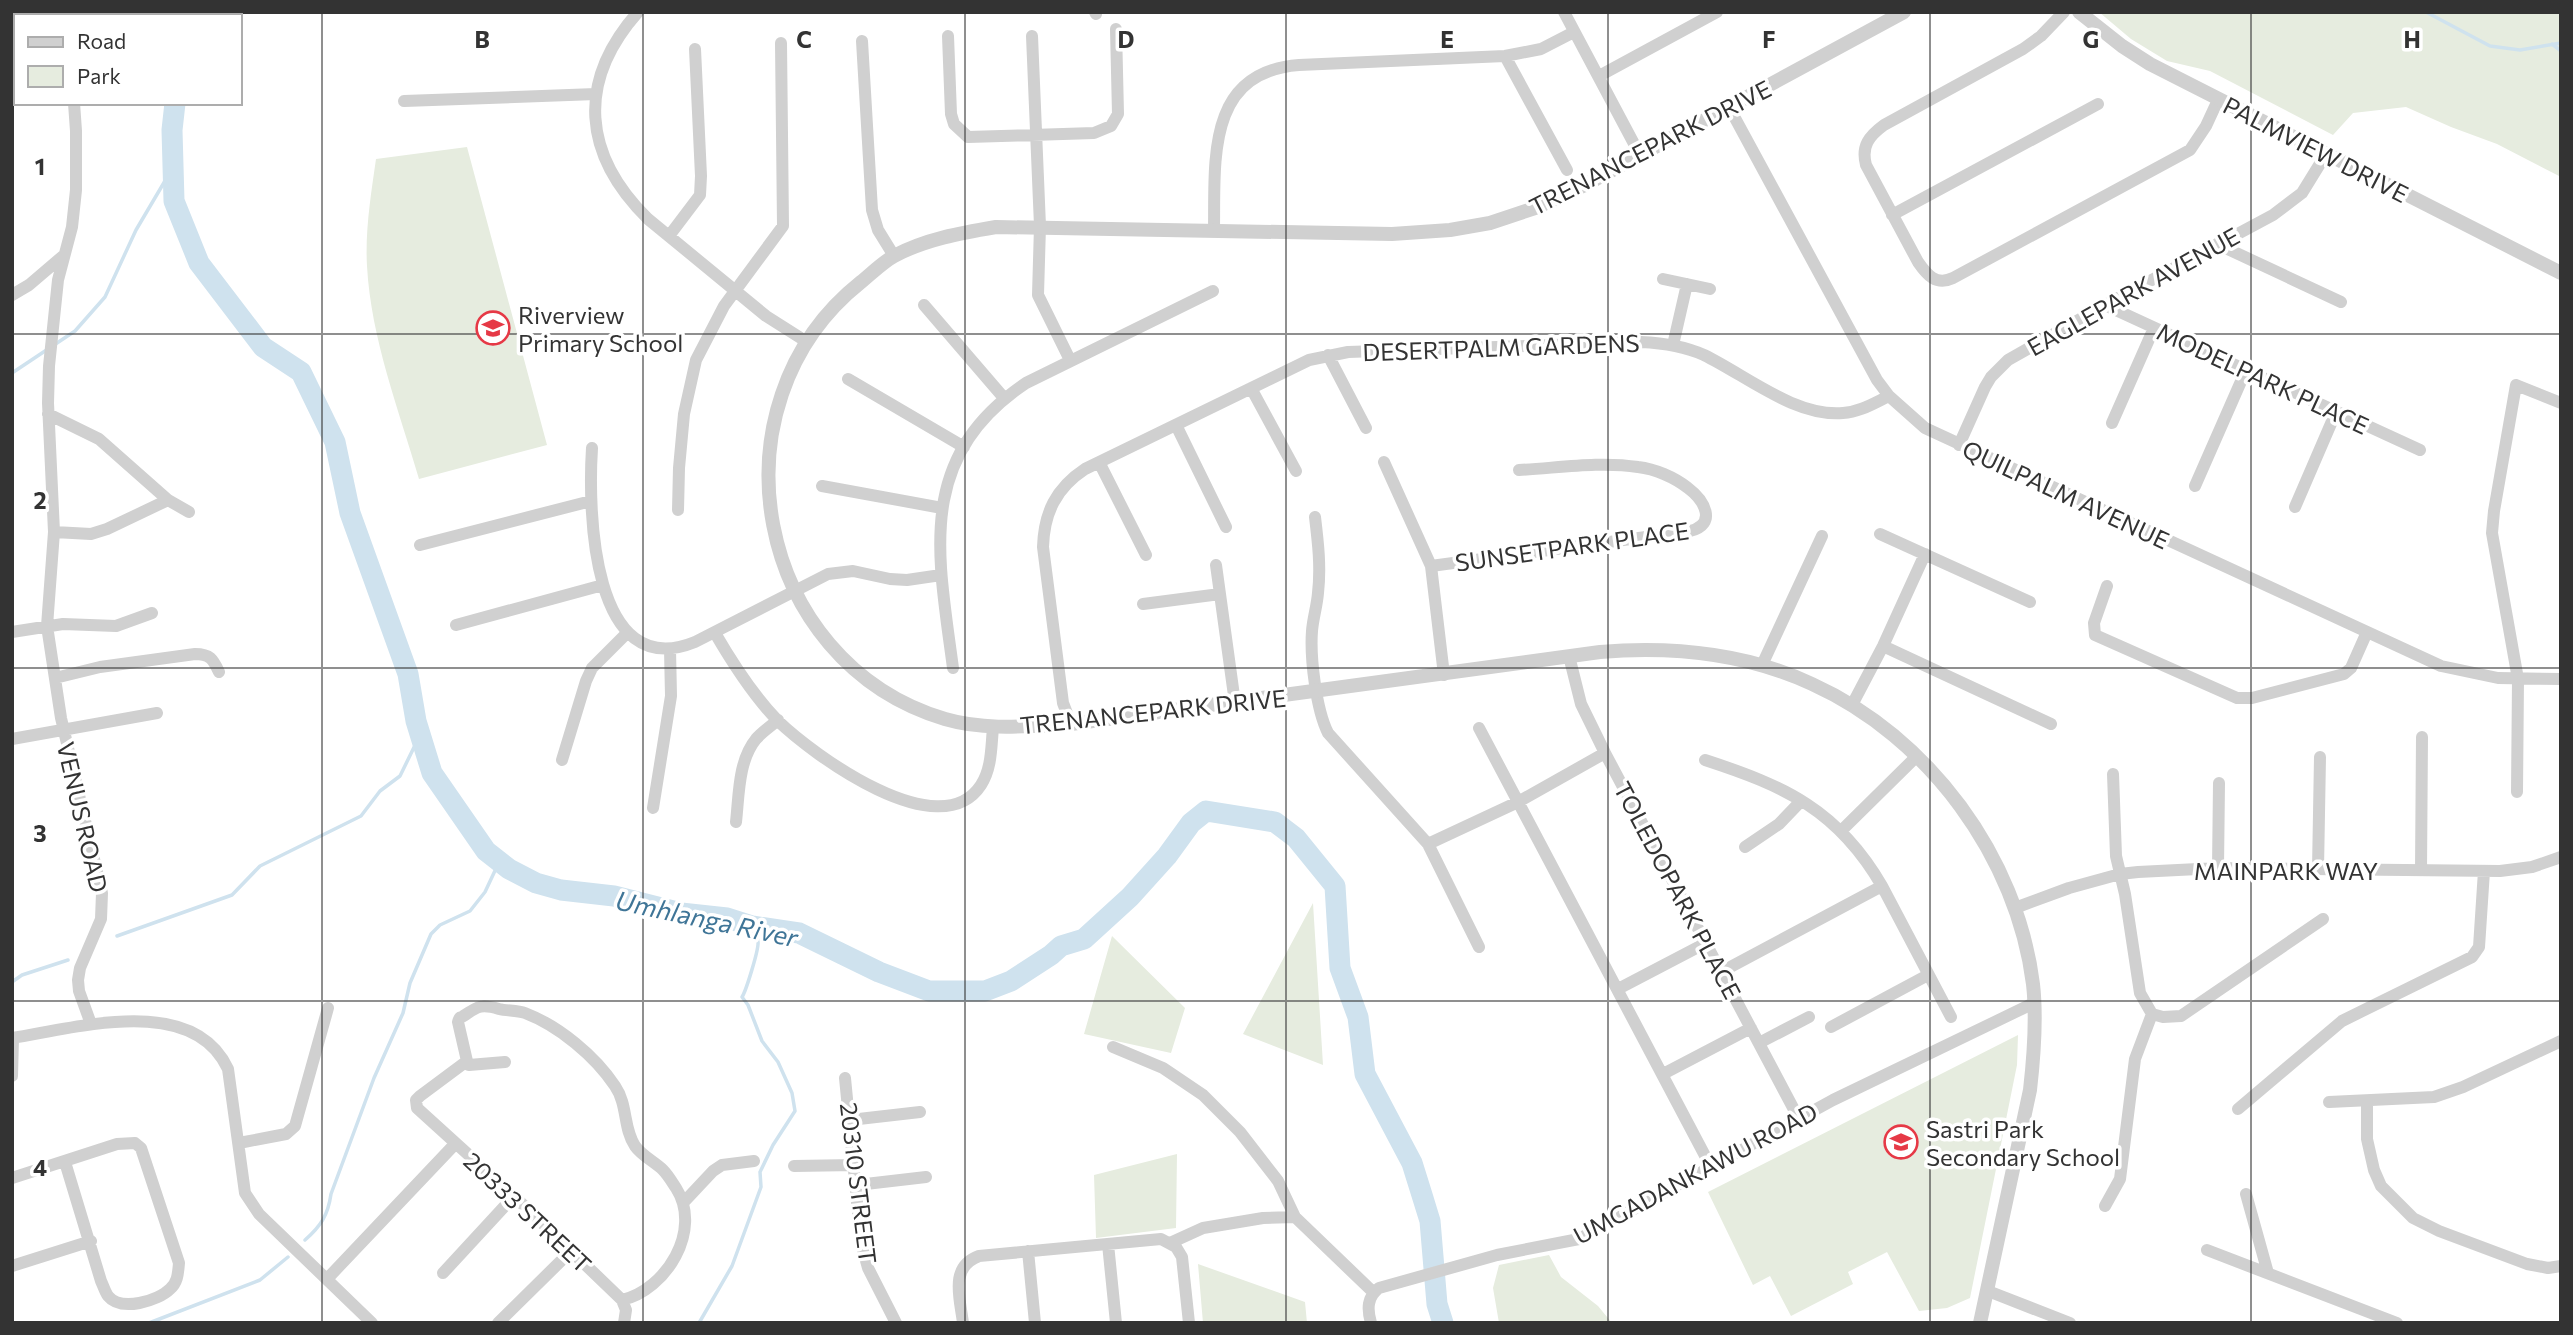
<svg xmlns="http://www.w3.org/2000/svg" width="2573" height="1335" font-family="Commissioner,sans-serif">
	<rect width="100%" height="100%" fill="#fff"/>
	<!-- green -->
	<path fill="#e6ecdf" d="M 2099,12 L 2561,12 L 2561,177 L 2497,144 L 2451,127 L 2406,107 L 2353,113 L 2333,135 L 2210,71 L 2167,61 L 2131,39 Z
		M 467,147 L 547,445 L 419,479 C 399,410 371,339 367,266 C 365,231 371,194 376,159 Z
		M 1313,903 L 1323,1065 L 1243,1034 Z
		M 1112,936 L 1185,1008 L 1171,1053 L 1084,1034 Z
		M 2018,1035 L 2017,1065 L 1970,1298 L 1947,1308 L 1919,1311 L 1887,1252 L 1848,1272 L 1853,1284 L 1791,1316 L 1770,1276 L 1753,1285 L 1708,1192 Z
		M 1177,1154 L 1176,1228 L 1096,1238 L 1094,1175 Z
		M 1549,1255 L 1561,1277 L 1598,1306 L 1612,1323 L 1499,1323 L 1493,1288 L 1499,1265 Z
		M 1198,1264 L 1305,1302 L 1307,1323 L 1203,1323 Z"/>
	<g fill="none" stroke-linecap="round" stroke-linejoin="round">
		<!-- stream -->
		<path stroke="#cfe2ee" stroke-width="3.5" d="M 2426,12 L 2490,46 L 2520,50 L 2561,43
			M 2552,44 L 2561,51
			M 54,345 L 75,331 L 105,297 L 136,230 L 172,169
			M 12,373 L 48,349
			M 117,936 L 232,895 L 260,866 L 361,816 L 380,791 L 400,776 L 420,735
			M 12,982 L 22,975 L 68,960
			M 305,1240 C 321,1226 328,1215 331,1194 L 374,1078 L 403,1013 L 410,983 L 431,934 L 440,925 L 470,911 L 485,892 L 500,860
			M 149,1323 L 260,1280 L 288,1257
			M 699,1323 L 732,1266 L 761,1187 L 760,1172 L 773,1145 L 795,1111 L 792,1093 L 778,1062 L 762,1041 L 748,1005 L 742,997 C 746,991 759,949 758,942 C 758,937 754,930 752,926"/>
		<!-- river -->
		<path stroke="#cfe2ee" stroke-width="21" d="M 193,16 L 193,12
			M 175,103 L 172,130 L 174,201 L 199,263 L 263,347 L 301,372 L 335,442 L 350,513 L 408,674 L 416,721 L 432,773 L 486,851 L 509,869 L 536,883 L 561,890 L 614,896 L 681,913 L 727,918 L 752,926 L 799,933 L 879,972 L 929,991 L 985,991 L 1011,981 L 1051,955 L 1061,946 L 1084,939 L 1130,897 L 1167,856 L 1191,823 L 1206,811 L 1275,822 L 1296,838 L 1335,886 L 1340,968 L 1358,1017 L 1365,1074 L 1412,1163 L 1422,1195 L 1430,1221 L 1437,1304 L 1443,1323"/>
		<!-- minor -->
		<path stroke="#d0d0d0" stroke-width="12" d="M 638,12 C 576,82 583,155 648,219 L 766,316 L 807,342
			M 1095,12 L 1096,14
			M 1564,12 L 1640,155
			M 2064,12 L 2041,36 L 2023,49 L 1884,125 C 1869,136 1861,146 1866,165 L 1918,262 C 1927,275 1936,286 1953,278 L 2190,150 L 2206,126 L 2218,100
			M 948,36 L 951,114 L 954,124 L 968,137 L 1094,133 L 1111,126 L 1118,114 L 1116,29
			M 1032,36 L 1040,226 L 1038,295 L 1070,360
			M 862,41 L 872,210 L 878,230 L 894,256
			M 1505,56 L 1567,170
			M 12,60 L 16,60
			M 1599,76 L 1717,12
			M 404,101 L 596,94
			M 74,103 L 76,131 L 76,190 L 72,227 L 58,280 L 49,366 L 48,403 L 54,532 L 47,626 L 61,718 L 102,893 L 101,919 L 80,968 L 78,980 L 79,991 L 91,1024
			M 1729,107 L 1877,380 L 1889,396 L 1925,428 L 2441,666 L 2498,678 L 2561,679
			M 1892,215 L 2098,104
			M 1214,230 C 1215,160 1206,72 1299,65 L 1505,56 L 1541,49 L 1574,32
			M 669,236 L 700,195 L 701,176 L 695,49
			M 2217,244 L 2341,302
			M 1663,279 L 1710,289
			M 12,295 L 29,285 L 63,256
			M 924,305 L 1004,398
			M 2105,305 L 2420,450
			M 1673,345 L 1687,284
			M 1328,355 L 1366,428
			M 848,379 L 964,447
			M 1251,388 L 1296,471
			M 48,414 L 99,439 L 168,500 L 189,512
			M 2112,423 L 2154,328
			M 1176,425 L 1226,527
			M 1959,445 L 1985,387 L 1991,377 L 2008,360 L 2105,305 L 2273,215 L 2302,193 L 2326,154
			M 592,448 C 588,510 591,684 695,642 L 828,574 L 853,571 L 890,579 L 907,580 L 941,575
			M 1099,462 L 1146,555
			M 1384,462 L 1431,566 L 1444,675
			M 822,486 L 942,508
			M 2195,486 L 2246,370
			M 2295,507 L 2336,412
			M 678,510 L 679,468 L 684,414 L 696,360 L 724,306 L 783,226 L 781,43
			M 1315,517 C 1318,542 1321,567 1318,593 C 1317,606 1313,618 1312,631 C 1310,657 1316,709 1328,733 L 1428,844 L 1479,947
			M 54,532 L 91,534 L 107,529 L 168,500
			M 1880,534 L 2030,602
			M 420,545 L 591,501
			M 1216,565 L 1235,703
			M 1431,566 L 1690,531 C 1718,524 1704,500 1688,488 C 1674,477 1655,469 1638,467 C 1600,461 1558,468 1519,470
			M 2107,586 L 2094,623 L 2095,635 L 2237,698 L 2252,698 L 2344,674 L 2351,668 L 2367,632
			M 1143,604 L 1220,594
			M 456,625 L 603,585
			M 12,632 L 63,624 L 116,626 L 152,613
			M 715,633 C 733,664 752,694 777,720 C 813,755 940,848 981,785 C 992,768 991,747 993,728
			M 1883,646 L 2051,724
			M 1569,656 L 1581,704 L 1605,753 L 1799,1119
			M 1762,665 L 1822,536
			M 953,668 C 938,554 915,458 1026,383 L 1213,291
			M 55,678 L 100,667 L 195,654 C 210,654 213,659 219,672
			M 1852,705 L 1883,646 L 1925,554
			M 1071,724 L 1063,703 L 1043,547 C 1044,513 1056,488 1085,469 L 1309,360 L 1348,352 L 1641,342 C 1663,343 1684,346 1704,355 C 1747,376 1795,417 1843,413 C 1860,412 1874,403 1889,396
			M 1479,728 L 1711,1167
			M 12,739 L 157,713
			M 562,760 L 586,681 L 592,668 L 627,633
			M 1705,760 C 1785,786 1838,810 1882,886 L 1951,1017
			M 2113,774 L 2116,856 L 2125,894 L 2140,993 L 2152,1014 L 2163,1017 L 2181,1016 L 2323,919
			M 2517,792 L 2518,679 L 2492,533 L 2494,511 L 2516,385 L 2561,403
			M 653,808 L 671,696 L 670,649
			M 736,822 C 739,796 738,761 756,739 C 762,732 771,726 778,720
			M 1842,830 L 1917,756
			M 1428,844 L 1518,802 L 1605,753
			M 1745,847 L 1779,824 L 1801,801
			M 2218,868 L 2219,783
			M 2318,870 L 2320,757
			M 2421,870 L 2422,737
			M 2015,908 L 2069,888 L 2120,874 L 2138,872 L 2218,868 L 2500,871 L 2532,867 L 2561,857
			M 1721,972 L 1882,886
			M 1618,989 L 1706,943
			M 1831,1027 L 1928,975
			M 12,1038 C 76,1028 193,993 228,1069 L 245,1193 L 259,1214 L 372,1323
			M 1759,1043 L 1809,1017
			M 1113,1047 L 1163,1068 L 1203,1095 L 1240,1132 L 1278,1181 L 1295,1217
			M 467,1061 L 458,1022 C 461,1014 458,1020 465,1015 C 478,1006 482,1004 499,1009 C 507,1011 517,1010 525,1013 C 559,1026 595,1056 615,1086 C 628,1105 623,1128 635,1146 C 642,1156 655,1162 663,1170 C 668,1175 672,1182 676,1188 C 703,1230 666,1290 622,1300
			M 505,1062 L 469,1065 L 467,1061 L 420,1096 L 416,1100 L 417,1108 L 514,1196 L 622,1300 L 626,1310 L 624,1323
			M 1663,1074 L 1751,1028
			M 12,1076 L 13,1038
			M 845,1078 L 861,1243 L 868,1268 L 896,1323
			M 2367,1101 L 2367,1139 L 2374,1170 L 2381,1186 L 2413,1218 L 2439,1231 L 2527,1264 L 2548,1268 L 2561,1266
			M 2329,1102 L 2434,1097 L 2463,1087 L 2561,1041
			M 2238,1109 L 2342,1021 L 2472,957 L 2479,947 L 2484,871
			M 850,1120 L 920,1112
			M 239,1143 L 286,1134 L 295,1126 L 328,1008
			M 794,1166 L 855,1165
			M 12,1178 L 117,1144 L 135,1143 L 141,1148 L 179,1263 C 178,1273 178,1282 170,1289 C 158,1301 121,1312 108,1296 C 105,1292 103,1285 101,1281 L 65,1162
			M 857,1185 L 926,1177
			M 2246,1194 L 2268,1273
			M 683,1203 L 713,1171 L 722,1165 L 754,1161
			M 2105,1206 L 2120,1179 L 2135,1059 L 2152,1014
			M 1170,1243 L 1203,1228 L 1263,1218 L 1295,1217 L 1373,1292
			M 1108,1244 L 1116,1323
			M 2207,1250 L 2397,1323
			M 1028,1251 L 1035,1323
			M 12,1266 L 91,1241
			M 443,1273 L 514,1196
			M 327,1279 L 455,1144
			M 1988,1291 L 2070,1323
			M 498,1323 L 571,1251
			M 963,1323 C 960,1298 949,1267 979,1256 L 1161,1239 L 1176,1247 L 1182,1257 L 1189,1323
			M 1371,1323 C 1367,1309 1367,1297 1379,1288 L 1497,1255 L 1579,1239 L 1833,1100 L 2034,1003"/>
		<!-- tertiary -->
		<path stroke="#d0d0d0" stroke-width="14" d="M 1904,12 L 1583,186 L 1538,207 L 1490,223 L 1450,230 L 1392,234 L 996,227 C 961,233 926,239 894,256 C 883,262 872,273 861,282 C 706,405 754,662 945,719 C 986,731 1029,726 1071,724 L 1600,652 C 1673,646 1745,653 1812,684 C 1929,737 2017,857 2033,984 C 2037,1019 2034,1055 2030,1090 L 1980,1323
			M 2079,12 L 2122,46 L 2150,64 L 2561,273"/>
	</g>
	<!-- grid -->
	<path fill="none" stroke="#333" stroke-width="2" stroke-opacity="0.55" d="M 322,12 L 322,1323M 643,12 L 643,1323M 965,12 L 965,1323M 1286,12 L 1286,1323M 1608,12 L 1608,1323M 1930,12 L 1930,1323M 2251,12 L 2251,1323M 12,334 L 2561,334M 12,668 L 2561,668M 12,1001 L 2561,1001"/>
	<!-- icons -->
	<defs>
		<symbol id="school-ring" viewBox="-11 -11 22 22"><circle r="9.5" fill="#fff" stroke="#e63946" stroke-width="1.5"/><path d="M0-5L7-2L0 1L-7-2ZM-4 1L0 2.5L4 1V4Q0 6-4 4Z" fill="#e63946"/></symbol>
	</defs>
	<g fill-rule="evenodd">
		<use href="#school-ring" x="474" y="309" width="38" height="38"/>
		<use href="#school-ring" x="1882" y="1123" width="38" height="38"/>
	</g>
	<g text-anchor="middle" dominant-baseline="central" stroke-width="7" stroke-linejoin="round" paint-order="stroke">
		<!-- street labels -->
		<g font-size="24" fill="#333" stroke="#fff">
			<text transform="translate(1650 147) rotate(-27)">TRENANCEPARK DRIVE</text>
			<text transform="translate(2316 149) rotate(27)">PALMVIEW DRIVE</text>
			<text transform="translate(2133 291) rotate(-29)">EAGLEPARK AVENUE</text>
			<text transform="translate(1501 347) rotate(-2)">DESERTPALM GARDENS</text>
			<text transform="translate(2263 378) rotate(25)">MODELPARK PLACE</text>
			<text transform="translate(2066 494) rotate(25)">QUILPALM AVENUE</text>
			<text transform="translate(1572 546) rotate(-8)">SUNSETPARK PLACE</text>
			<text transform="translate(1153 711) rotate(-6)">TRENANCEPARK DRIVE</text>
			<text transform="translate(83 817) rotate(77)">VENUS ROAD</text>
			<text x="2286" y="870">MAINPARK WAY</text>
			<text transform="translate(1678 890) rotate(62)">TOLEDOPARK PLACE</text>
			<text transform="translate(1695 1173) rotate(-28)">UMGADANKAWU ROAD</text>
			<text transform="translate(859 1183) rotate(83)">20310 STREET</text>
			<text transform="translate(528 1212) rotate(43)">20333 STREET</text>
		</g>
		<!-- poi labels -->
		<g font-size="24" fill="#333" stroke="#fff" text-anchor="start">
			<text x="518" y="314">Riverview<tspan x="518" dy="28">Primary School</tspan></text>
			<text x="1926" y="1128">Sastri Park<tspan x="1926" dy="28">Secondary School</tspan></text>
		</g>
		<!-- water labels -->
		<g font-size="26" font-style="italic" fill="#3f7597" stroke="#fff">
			<text transform="translate(707 918) rotate(12)">Umhlanga River</text>
		</g>
	</g>
	<g font-size="23" text-anchor="middle" font-weight="bold" fill="#333" stroke="#fff" stroke-width="7" stroke-linejoin="round" paint-order="stroke">
		<text x="482" y="48">B</text>
		<text x="804" y="48">C</text>
		<text x="1126" y="48">D</text>
		<text x="1447" y="48">E</text>
		<text x="1769" y="48">F</text>
		<text x="2091" y="48">G</text>
		<text x="2412" y="48">H</text>
		<text x="40" y="175">1</text>
		<text x="40" y="509">2</text>
		<text x="40" y="842">3</text>
		<text x="40" y="1176">4</text>
	</g>
	<!-- border -->
	<rect width="2573" height="1335" fill="none" stroke="#333333" stroke-width="28"/>
	<!-- legend -->
	<rect x="14" y="14" width="228" height="91" fill="#ffffff" stroke="#adadad" stroke-width="2"/>
	<rect x="28" y="37" width="35" height="10" fill="#d0d0d0" stroke="#adadad" stroke-width="2"/>
	<text x="77" y="49" font-size="21" fill="#333333">Road</text>
	<rect x="28" y="66" width="35" height="21" fill="#e6ecdf" stroke="#adadad" stroke-width="2"/>
	<text x="77" y="84" font-size="21" fill="#333333">Park</text>
</svg>
